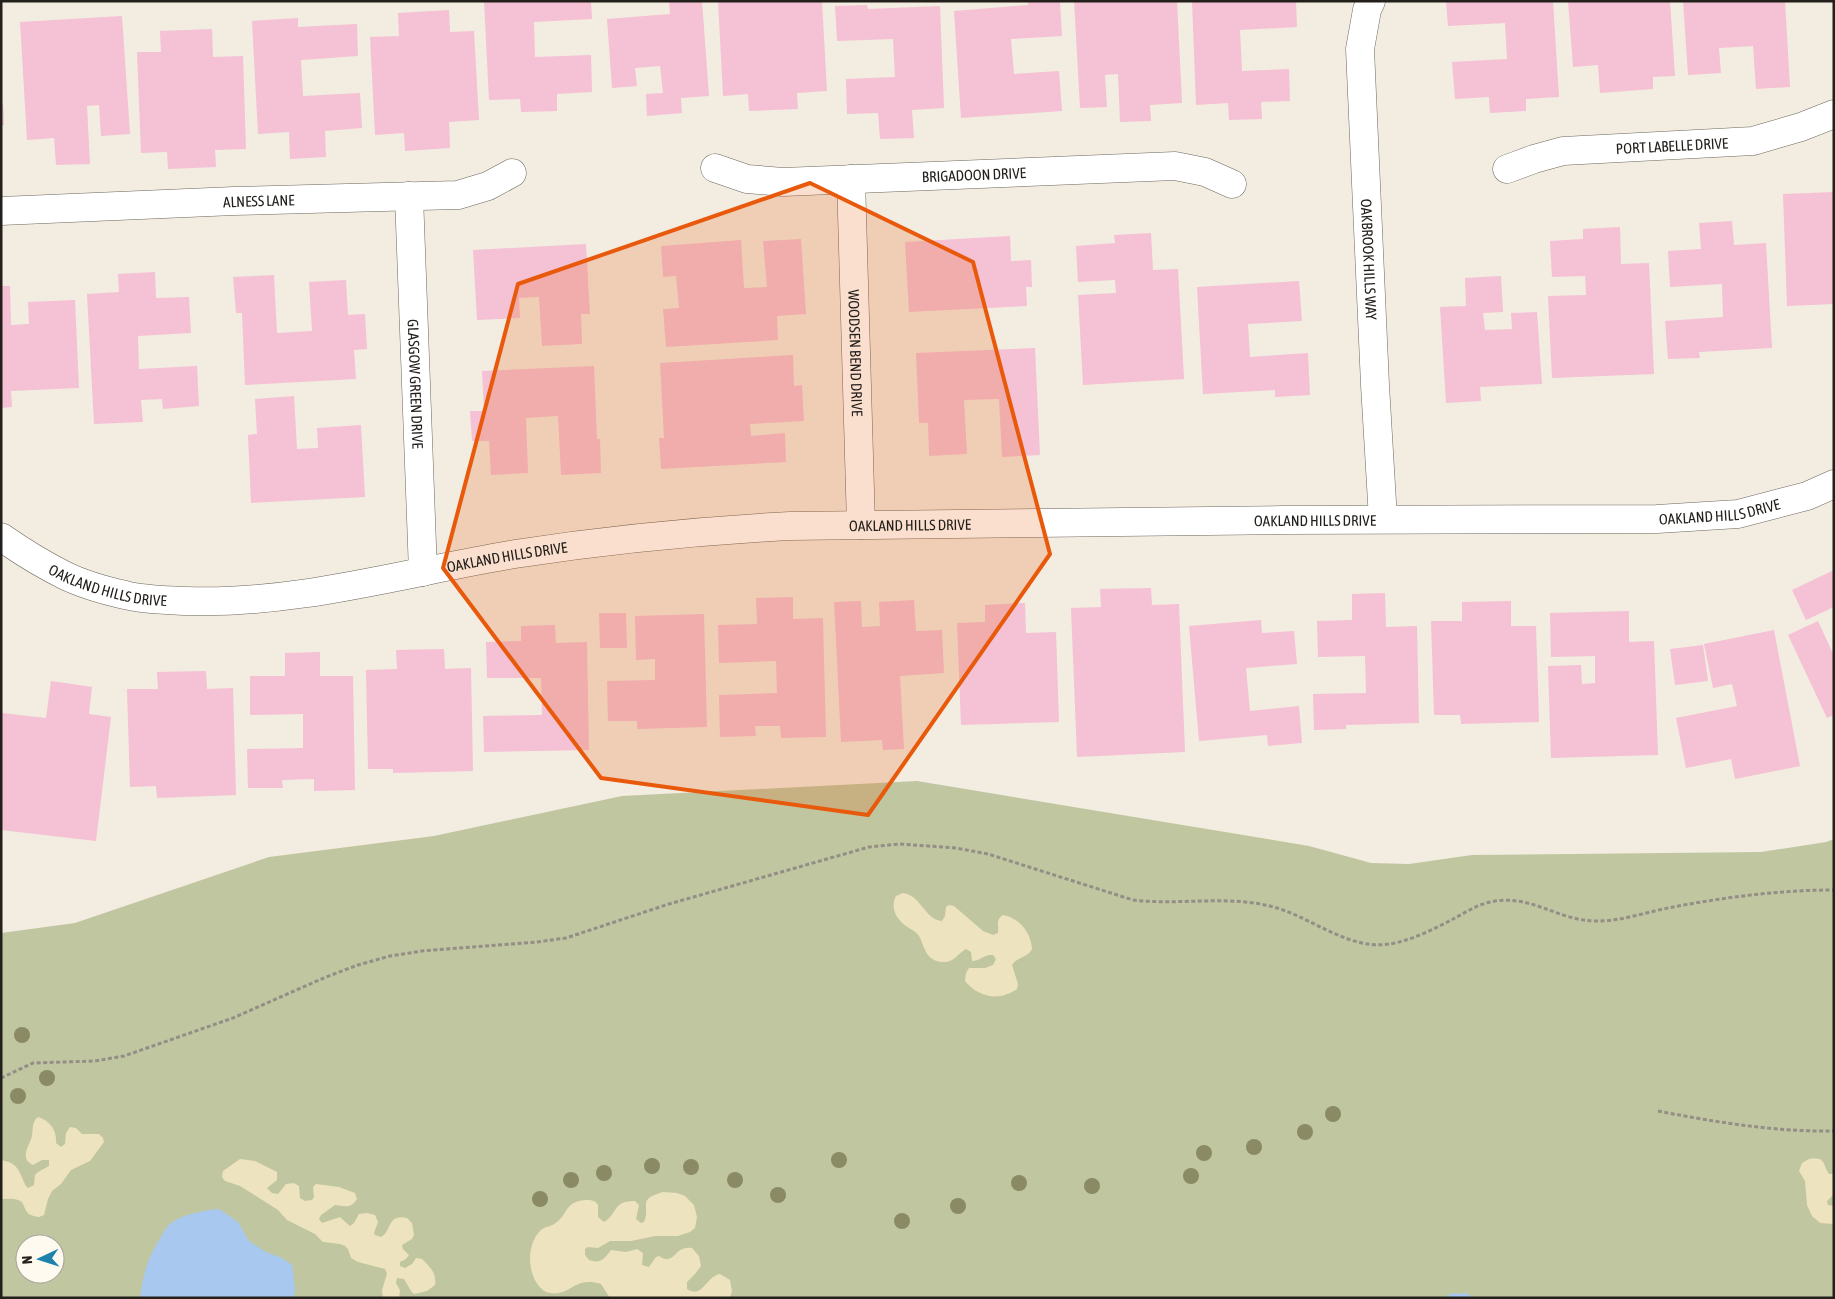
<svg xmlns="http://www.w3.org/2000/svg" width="1835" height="1299" font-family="'Asap Condensed',sans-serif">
	<rect width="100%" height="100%" fill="#f3ece0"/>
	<!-- green -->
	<path fill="#c0c6a0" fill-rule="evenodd" d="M 917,781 L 1309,846 L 1371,863 L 1409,864 L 1472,855 L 1761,852 L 1826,842 L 1834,839 L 1834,1298 L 1,1298 L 1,933 L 75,923 L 269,857 L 434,836 L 622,796 ZM 25,1244 L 55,1244 L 55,1274 L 25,1274 Z"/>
	<!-- sand -->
	<path fill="#ede3be" d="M 903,893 C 921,895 925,920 942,921 L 945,916 L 946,907 L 949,905 L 954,906 L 983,931 L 993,935 L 998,933 C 999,926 995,920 1003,915 C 1019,918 1031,932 1032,949 C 1028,958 1017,957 1012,965 L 1018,984 L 1017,989 C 999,1002 978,997 965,981 L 966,973 L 969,968 L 985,968 L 993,965 L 996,959 L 993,955 C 984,954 980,961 972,961 L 971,952 L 966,949 C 958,953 954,963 943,962 C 925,961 925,947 919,936 C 916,931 910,929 906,926 C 896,919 890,907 896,896 Z
		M 38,1117 C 50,1121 57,1130 56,1143 L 61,1147 L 65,1144 L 66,1133 L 70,1127 L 76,1128 L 82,1134 L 99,1134 L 103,1138 L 104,1142 L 90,1161 L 71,1170 L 61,1184 L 52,1191 L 48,1199 L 44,1215 L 39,1217 C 20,1215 28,1203 18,1200 C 13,1198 7,1199 1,1199 L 1,1160 C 19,1163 19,1172 26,1186 L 28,1188 L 34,1185 L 35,1175 L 38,1172 L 49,1166 L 49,1160 L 42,1160 L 33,1165 C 19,1158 29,1147 32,1136 C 33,1129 32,1121 38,1117 Z
		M 240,1159 L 255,1161 L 277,1172 L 277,1180 L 267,1188 L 272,1193 L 278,1194 L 286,1184 L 294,1183 L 299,1186 L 300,1198 L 305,1201 L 312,1200 L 314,1197 L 313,1187 L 316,1184 L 339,1187 L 355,1193 L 357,1199 C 351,1209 344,1206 335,1205 L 321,1215 L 319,1219 L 322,1223 L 340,1217 L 350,1226 L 354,1223 L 359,1214 L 367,1213 L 375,1215 L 378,1222 L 374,1233 L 375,1235 L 381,1237 C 392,1231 387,1213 407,1218 L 412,1223 L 414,1235 L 412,1239 L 402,1245 L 403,1249 L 409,1255 L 406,1259 L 400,1262 L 400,1266 L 405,1268 L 412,1264 L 416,1258 L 422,1259 C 430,1267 437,1273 435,1285 L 427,1291 L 414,1294 L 411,1291 L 404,1279 L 397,1278 L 396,1283 L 400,1290 L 399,1298 L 383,1298 L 382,1290 L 387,1274 L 385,1269 L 358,1262 L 351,1258 L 348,1249 L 345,1246 L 340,1244 L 323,1242 L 315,1234 L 287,1220 L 278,1210 L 240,1186 L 225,1181 L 222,1177 L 223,1171 Z
		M 1809,1159 C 1826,1157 1822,1163 1829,1174 L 1834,1174 L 1834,1194 L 1827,1201 L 1828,1205 L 1834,1206 L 1834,1224 L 1820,1223 L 1812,1216 L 1807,1205 L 1805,1181 L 1799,1171 L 1802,1163 Z
		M 663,1192 L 677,1193 L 685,1196 L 694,1205 L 697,1217 L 696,1223 L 695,1228 L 690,1232 L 678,1236 L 655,1236 L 631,1241 L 610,1241 L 598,1248 L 588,1247 L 585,1249 L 585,1255 L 589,1260 C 601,1264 604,1259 611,1250 L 626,1252 L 637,1249 L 643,1253 L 642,1265 L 649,1267 L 656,1257 L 659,1256 C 676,1267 672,1246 692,1248 L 699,1256 L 701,1266 L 695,1274 L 687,1282 L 687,1289 C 703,1299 705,1277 720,1274 L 730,1280 L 732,1291 L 730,1298 L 610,1298 L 601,1284 C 572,1275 571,1299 546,1292 C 527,1281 525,1246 540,1231 C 544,1226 552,1227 557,1222 C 569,1212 565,1202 585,1200 C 591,1200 595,1200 598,1205 L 598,1217 L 604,1222 C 617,1215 613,1200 635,1201 L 639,1205 L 636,1219 L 641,1223 L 644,1222 C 651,1205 636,1200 663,1192 Z"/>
	<!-- water -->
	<path fill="#a9c8ef" d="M 219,1209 L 238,1222 L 249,1241 L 266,1252 L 282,1258 L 292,1265 L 295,1288 L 294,1298 L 140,1298 C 143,1276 147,1258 160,1239 C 162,1235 165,1229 168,1226 C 178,1215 205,1210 219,1209 Z"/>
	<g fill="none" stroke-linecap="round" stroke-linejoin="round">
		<!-- stream -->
		<path stroke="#a9c8ef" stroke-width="9" d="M 1452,1298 L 1466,1298"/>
	</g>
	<!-- building -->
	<path fill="#f4c1d5" d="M 484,1 L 591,1 L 592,19 L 534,22 L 535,57 L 591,55 L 592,92 L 557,94 L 557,111 L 521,112 L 520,99 L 489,100 Z
		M 669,1 L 702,1 L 709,96 L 681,98 L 682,113 L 647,116 L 646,94 L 663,93 L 660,66 L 635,68 L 637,86 L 612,88 L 607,19 L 670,14 Z
		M 718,1 L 822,1 L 827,91 L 797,93 L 798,109 L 749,111 L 748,94 L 723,96 Z
		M 1028,1 L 1060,1 L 1062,36 L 1011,39 L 1014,74 L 1059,71 L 1062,111 L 961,118 L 954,11 L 1028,5 Z
		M 1074,1 L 1177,1 L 1182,103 L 1150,105 L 1151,121 L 1120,122 L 1118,74 L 1105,75 L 1107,107 L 1080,108 Z
		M 1192,1 L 1296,1 L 1297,27 L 1240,30 L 1242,71 L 1289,69 L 1290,101 L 1261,102 L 1262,119 L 1229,120 L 1228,103 L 1196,105 Z
		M 1446,1 L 1553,1 L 1559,97 L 1526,99 L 1526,111 L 1490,113 L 1489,97 L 1455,99 L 1452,62 L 1507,59 L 1505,23 L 1448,26 Z
		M 1568,1 L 1670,1 L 1675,76 L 1653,77 L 1653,89 L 1600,93 L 1598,65 L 1573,67 Z
		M 1683,1 L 1785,1 L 1790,87 L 1756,89 L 1753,46 L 1719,48 L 1721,73 L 1688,75 Z
		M 867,5 L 868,9 L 940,6 L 944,108 L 912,110 L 914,138 L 880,139 L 878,113 L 847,114 L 846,79 L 895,77 L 893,39 L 837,41 L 835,6 Z
		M 449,10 L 450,32 L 474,31 L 479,120 L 449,122 L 450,148 L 405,151 L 404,133 L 375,135 L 370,37 L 399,36 L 398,13 Z
		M 122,16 L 130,134 L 101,136 L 99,105 L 87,106 L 90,164 L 56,165 L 54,138 L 27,140 L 20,22 Z
		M 298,18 L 298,27 L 357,24 L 358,56 L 301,60 L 303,96 L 360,93 L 362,128 L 325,131 L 326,157 L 290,159 L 289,132 L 258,134 L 252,21 Z
		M 212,29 L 213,57 L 243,56 L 246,149 L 215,150 L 216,167 L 168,169 L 167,152 L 141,153 L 137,52 L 161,52 L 160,31 Z
		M 3,103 L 4,125 L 1,125 L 1,104 Z
		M 1834,192 L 1834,304 L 1787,306 L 1783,194 Z
		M 1732,221 L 1734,245 L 1766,243 L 1772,348 L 1699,352 L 1700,358 L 1668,359 L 1665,321 L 1723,317 L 1722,284 L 1670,287 L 1668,251 L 1701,249 L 1699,223 Z
		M 1620,227 L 1621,264 L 1649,263 L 1654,374 L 1552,378 L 1548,296 L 1586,295 L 1585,276 L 1552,277 L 1550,241 L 1583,239 L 1583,229 Z
		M 1151,233 L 1153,270 L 1178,269 L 1184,379 L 1083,385 L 1078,295 L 1116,293 L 1115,280 L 1078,282 L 1076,246 L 1115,243 L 1114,235 Z
		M 1010,236 L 1011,261 L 1031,260 L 1032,287 L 1026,287 L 1027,306 L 909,312 L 905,242 Z
		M 801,239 L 806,314 L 777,316 L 778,340 L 666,347 L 663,309 L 679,308 L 676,276 L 663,277 L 661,246 L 741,240 L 744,288 L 767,287 L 763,241 Z
		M 586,244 L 590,314 L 581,314 L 582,344 L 542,346 L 539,297 L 519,298 L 520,318 L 477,320 L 473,250 Z
		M 155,272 L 156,298 L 189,297 L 191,333 L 138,336 L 139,369 L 197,366 L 199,406 L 163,409 L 162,399 L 141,400 L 143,422 L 94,424 L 87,294 L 119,292 L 118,274 Z
		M 274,275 L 277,333 L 312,331 L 309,282 L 346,280 L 348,315 L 365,314 L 367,349 L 354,350 L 356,379 L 245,385 L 242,313 L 236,313 L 233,277 Z
		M 1501,276 L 1503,312 L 1483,313 L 1485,330 L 1512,329 L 1511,313 L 1537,312 L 1542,384 L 1480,387 L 1481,401 L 1446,403 L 1440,307 L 1466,306 L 1465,278 Z
		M 1299,281 L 1302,321 L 1248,324 L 1250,357 L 1308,353 L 1310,395 L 1275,397 L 1275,390 L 1203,394 L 1197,287 Z
		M 1,286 L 10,286 L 11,325 L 29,324 L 28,302 L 75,300 L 79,388 L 11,391 L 12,407 L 1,408 Z
		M 1035,348 L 1040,455 L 1002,457 L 999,399 L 964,400 L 967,454 L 929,456 L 928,423 L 919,423 L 916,353 Z
		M 793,355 L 794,386 L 802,385 L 804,421 L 750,424 L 751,436 L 785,433 L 786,462 L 661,469 L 659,438 L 664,438 L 660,363 Z
		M 594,366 L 597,439 L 600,439 L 601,473 L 561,475 L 558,416 L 526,418 L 528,473 L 491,475 L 489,441 L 472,441 L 470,411 L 484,411 L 482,371 Z
		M 294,396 L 297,449 L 318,448 L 317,428 L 361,425 L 365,497 L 251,503 L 248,435 L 257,434 L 255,399 Z
		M 1834,570 L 1834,607 L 1806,620 L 1792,590 Z
		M 1151,588 L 1152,605 L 1179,604 L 1185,752 L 1077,757 L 1071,608 L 1101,607 L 1100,589 Z
		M 1385,593 L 1386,627 L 1417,626 L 1419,723 L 1346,725 L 1346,729 L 1314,730 L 1313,694 L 1366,693 L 1365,656 L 1318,657 L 1317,621 L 1352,620 L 1352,594 Z
		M 793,597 L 793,619 L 823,618 L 826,737 L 781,738 L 780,726 L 755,726 L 756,736 L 720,737 L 719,695 L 777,693 L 776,661 L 719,663 L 718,625 L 757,624 L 756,598 Z
		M 914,600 L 916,631 L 942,630 L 944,673 L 900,676 L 904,749 L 883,750 L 882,740 L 841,742 L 834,602 L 861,601 L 862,627 L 880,626 L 879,602 Z
		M 1511,601 L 1511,626 L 1536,626 L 1539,722 L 1461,724 L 1460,715 L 1434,715 L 1431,621 L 1462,621 L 1462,602 Z
		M 1025,603 L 1026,633 L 1056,632 L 1059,722 L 961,725 L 957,623 L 985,622 L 985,605 Z
		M 1629,611 L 1629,642 L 1654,641 L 1658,755 L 1551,758 L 1548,666 L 1581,665 L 1582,684 L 1595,683 L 1595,656 L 1551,657 L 1550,613 Z
		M 599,613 L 626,613 L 627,648 L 600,648 Z
		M 704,614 L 707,727 L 637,729 L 637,721 L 608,721 L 607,681 L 655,680 L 655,659 L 636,660 L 635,616 Z
		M 1261,620 L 1262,633 L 1294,631 L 1297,664 L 1246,668 L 1250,711 L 1299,706 L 1302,743 L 1268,746 L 1267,735 L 1199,741 L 1189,626 Z
		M 1818,621 L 1834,656 L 1834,715 L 1827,718 L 1788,635 Z
		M 555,625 L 556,643 L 587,642 L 589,750 L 484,752 L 483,716 L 542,715 L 541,678 L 487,678 L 486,642 L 521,641 L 521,626 Z
		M 1774,630 L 1800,766 L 1735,779 L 1731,759 L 1686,768 L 1676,718 L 1737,706 L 1732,684 L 1713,688 L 1704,644 Z
		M 1703,645 L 1708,681 L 1675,685 L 1670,649 Z
		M 444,649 L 445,669 L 471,668 L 473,771 L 393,773 L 393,769 L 368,769 L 366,670 L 397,669 L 396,650 Z
		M 320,652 L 320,676 L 353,676 L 355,790 L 314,791 L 314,779 L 282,780 L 283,788 L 248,788 L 247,749 L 303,748 L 303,714 L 250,715 L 250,676 L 285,676 L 285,653 Z
		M 206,671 L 207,689 L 233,688 L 236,795 L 157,798 L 156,786 L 130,787 L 127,689 L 158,689 L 157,672 Z
		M 51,681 L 92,687 L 89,714 L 111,717 L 96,841 L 1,830 L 2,713 L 46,718 Z"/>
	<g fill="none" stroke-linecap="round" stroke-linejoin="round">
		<defs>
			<g id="minor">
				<path id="s1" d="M 1371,1 L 1367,10 L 1360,49 L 1375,385 L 1383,519"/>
				<path id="s2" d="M 715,168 L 747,179 L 783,182 L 1175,166 L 1205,172 L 1232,184"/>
				<path id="s3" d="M 1507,169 L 1534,159 L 1563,151 L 1753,141 L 1801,127 L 1834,114"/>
				<path id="s4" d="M 851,179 L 861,525"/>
				<path id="s5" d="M 409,196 L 423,572"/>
				<path id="s6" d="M 1,211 L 234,201 L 458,195 L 488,186 L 512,173"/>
				<path id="s7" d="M 1,537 C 21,551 42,564 64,575 C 80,583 107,591 125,595 C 144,600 167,600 186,601 C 297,605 406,572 515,554 C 606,540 698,531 790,526 L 1284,520 L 1657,519 L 1738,514 L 1807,496 L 1834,484"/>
			</g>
		</defs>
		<!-- minor casing -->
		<use href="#minor" stroke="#6c675c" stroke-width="29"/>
		<!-- path -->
		<path stroke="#938e86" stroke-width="3" stroke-dasharray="4 2.5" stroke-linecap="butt" d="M 1,1078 L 33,1063 L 95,1061 L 124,1056 L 233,1018 L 326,977 L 358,965 L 390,956 L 422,951 L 537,942 L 566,938 L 669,904 L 869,847 L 900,844 L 956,848 L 988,854 L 1133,900 C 1183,906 1236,893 1283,910 C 1317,922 1352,950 1389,944 C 1411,941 1436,928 1455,918 C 1466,912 1477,905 1490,902 C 1533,893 1557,922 1599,921 C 1622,921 1650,911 1673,907 C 1726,897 1780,890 1834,890
			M 1658,1111 C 1715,1122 1775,1132 1834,1131"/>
		<!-- minor -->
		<use href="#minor" stroke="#fff" stroke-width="28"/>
	</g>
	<!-- trees -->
	<g fill="#8a8a65">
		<circle cx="22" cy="1035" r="8"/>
		<circle cx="47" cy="1078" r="8"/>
		<circle cx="18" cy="1096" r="8"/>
		<circle cx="1333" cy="1114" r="8"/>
		<circle cx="1305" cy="1132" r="8"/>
		<circle cx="1254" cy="1147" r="8"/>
		<circle cx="1204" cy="1153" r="8"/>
		<circle cx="839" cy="1160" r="8"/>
		<circle cx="652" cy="1166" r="8"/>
		<circle cx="691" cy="1167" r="8"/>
		<circle cx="604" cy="1173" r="8"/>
		<circle cx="1191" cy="1176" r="8"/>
		<circle cx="571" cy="1180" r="8"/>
		<circle cx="735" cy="1180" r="8"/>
		<circle cx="1019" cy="1183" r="8"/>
		<circle cx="1092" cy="1186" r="8"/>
		<circle cx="778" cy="1195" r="8"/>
		<circle cx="540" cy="1199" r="8"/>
		<circle cx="958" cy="1206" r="8"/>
		<circle cx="902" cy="1221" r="8"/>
	</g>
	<!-- marked area -->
	<path fill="#e8590c" fill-opacity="0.2" stroke="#e8590c" stroke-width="4" stroke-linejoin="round" d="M 810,183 L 973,262 L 1050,554 L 868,815 L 601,778 L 443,568 L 518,284 Z"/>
	<g text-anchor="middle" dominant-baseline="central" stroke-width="4.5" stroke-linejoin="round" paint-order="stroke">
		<!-- street labels -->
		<g font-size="15" fill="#23201c" stroke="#fffaf0">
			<text stroke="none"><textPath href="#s3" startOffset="168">PORT LABELLE DRIVE</textPath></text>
			<text stroke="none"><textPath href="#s2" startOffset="261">BRIGADOON DRIVE</textPath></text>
			<text stroke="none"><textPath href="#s6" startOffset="258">ALNESS LANE</textPath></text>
			<text stroke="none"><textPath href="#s1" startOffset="260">OAKBROOK HILLS WAY</textPath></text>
			<text stroke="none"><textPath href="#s4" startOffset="174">WOODSEN BEND DRIVE</textPath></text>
			<text stroke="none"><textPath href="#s5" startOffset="188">GLASGOW GREEN DRIVE</textPath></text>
			<text stroke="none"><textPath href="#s7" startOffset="1739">OAKLAND HILLS DRIVE</textPath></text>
			<text stroke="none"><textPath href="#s7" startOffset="1334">OAKLAND HILLS DRIVE</textPath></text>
			<text stroke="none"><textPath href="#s7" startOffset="929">OAKLAND HILLS DRIVE</textPath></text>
			<text stroke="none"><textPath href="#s7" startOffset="524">OAKLAND HILLS DRIVE</textPath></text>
			<text stroke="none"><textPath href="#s7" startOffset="119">OAKLAND HILLS DRIVE</textPath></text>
		</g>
	</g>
	<!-- border -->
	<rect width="1835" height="1299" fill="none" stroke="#23201c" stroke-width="5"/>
	<!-- north arrow -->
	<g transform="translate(40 1259) rotate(266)"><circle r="24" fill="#fffaf0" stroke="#a7a39b"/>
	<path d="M0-4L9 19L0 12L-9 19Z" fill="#1d82ac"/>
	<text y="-8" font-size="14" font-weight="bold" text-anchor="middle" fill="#23201c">N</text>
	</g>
</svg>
